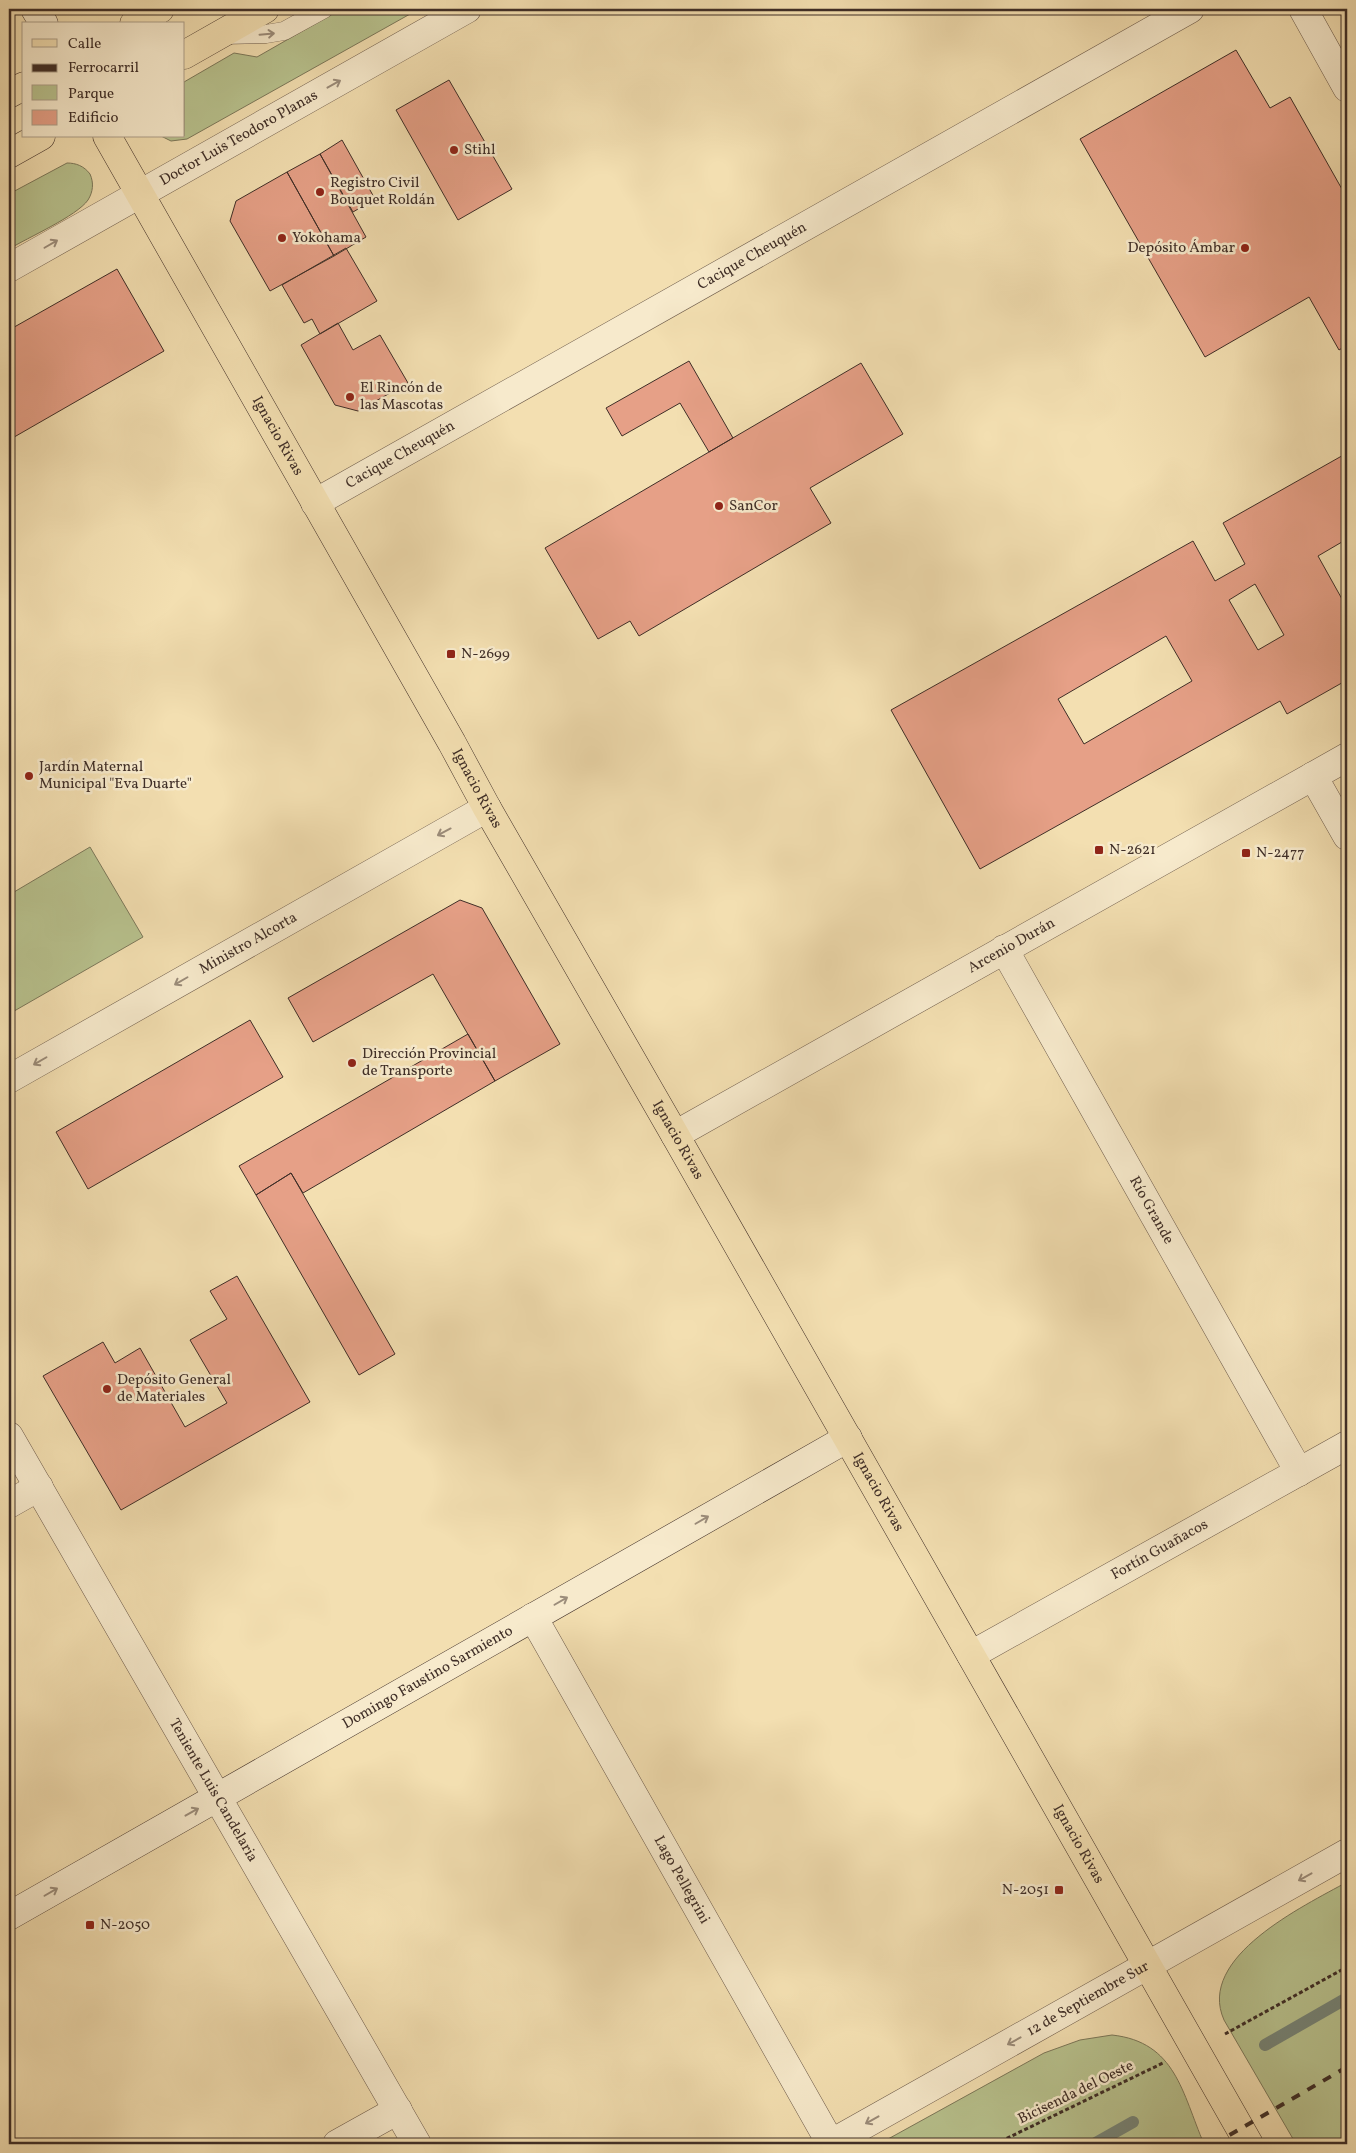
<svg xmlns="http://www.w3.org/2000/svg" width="1356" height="2153" font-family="Vollkorn,serif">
	<rect width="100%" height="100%" fill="#f3dfb1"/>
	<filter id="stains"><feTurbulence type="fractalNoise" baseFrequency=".004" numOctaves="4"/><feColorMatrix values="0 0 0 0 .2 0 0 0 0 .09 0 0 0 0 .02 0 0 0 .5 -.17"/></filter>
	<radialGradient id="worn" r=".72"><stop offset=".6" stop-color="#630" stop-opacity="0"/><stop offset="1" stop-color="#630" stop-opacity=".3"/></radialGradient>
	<!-- green -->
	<path fill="#b8c28e" stroke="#7c785a" d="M 341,9 L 419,9 L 187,139 L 171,141 L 161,136 L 184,136 L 184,82 L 234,53 L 257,57 Z
		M 67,163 C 76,163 84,166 90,174 C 94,183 93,192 88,200 C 77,216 27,238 9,249 L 9,194 Z
		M 90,847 L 143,937 L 9,1014 L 9,895 Z
		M 1347,1882 L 1347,2144 L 1296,2144 L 1224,2020 C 1196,1957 1304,1906 1347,1882 Z
		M 1112,2035 C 1176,2042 1182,2093 1204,2144 L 879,2144 L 1044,2053 L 1080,2040 Z"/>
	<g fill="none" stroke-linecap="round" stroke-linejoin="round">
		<!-- stream -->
		<path stroke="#768477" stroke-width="12" d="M 1265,2045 L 1347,1998
			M 1094,2144 L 1133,2122"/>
	</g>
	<!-- building -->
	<path fill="#e6a087" stroke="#3f2e27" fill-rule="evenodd" d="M 1236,50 L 1270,108 L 1290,97 L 1347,198 L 1347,345 L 1339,350 L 1309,297 L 1205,357 L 1080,139 Z
		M 449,80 L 512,189 L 458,220 L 396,110 Z
		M 342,140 L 375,199 L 353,212 L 320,154 Z
		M 320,154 L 366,237 L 334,256 L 287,172 Z
		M 287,172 L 334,256 L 270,291 L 230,221 L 236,201 Z
		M 346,248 L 377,301 L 320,334 L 312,319 L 304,323 L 282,285 Z
		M 117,269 L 164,351 L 9,440 L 9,330 Z
		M 338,323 L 353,350 L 380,335 L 408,383 L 358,411 L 335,405 L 301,345 Z
		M 689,361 L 733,438 L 709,452 L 680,403 L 622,436 L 606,408 Z
		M 861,363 L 903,434 L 810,488 L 831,523 L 639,636 L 630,621 L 598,639 L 545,548 Z
		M 1347,453 L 1347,539 L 1318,556 L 1342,599 L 1347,596 L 1347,680 L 1287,714 L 1280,701 L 980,869 L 891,710 L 1193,541 L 1215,581 L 1245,564 L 1223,523 ZM 1255,584 L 1284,635 L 1258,650 L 1229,600 ZM 1166,636 L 1192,681 L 1084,744 L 1058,699 Z
		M 460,900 L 482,908 L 560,1044 L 495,1081 L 433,974 L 313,1042 L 288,998 Z
		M 250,1020 L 283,1077 L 88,1189 L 56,1132 Z
		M 468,1034 L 495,1081 L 303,1193 L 291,1173 L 256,1195 L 239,1166 Z
		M 291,1173 L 395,1354 L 359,1375 L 256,1195 Z
		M 237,1276 L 310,1402 L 121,1510 L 43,1376 L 103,1342 L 115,1363 L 140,1348 L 185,1427 L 227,1403 L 190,1340 L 227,1319 L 210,1291 Z"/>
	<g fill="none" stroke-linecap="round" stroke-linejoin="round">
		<defs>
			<path id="service" d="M 224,35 L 266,34 L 284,31 L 324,9"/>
			<g id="minor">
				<path d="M 1303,9 L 1347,88"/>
				<path id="s1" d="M 315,503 L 1190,9"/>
				<path d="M 1313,776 L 1347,836"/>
				<path id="s2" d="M 1004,949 L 1299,1472"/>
				<path id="s3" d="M 9,1079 L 487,808"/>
				<path id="s4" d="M 9,1436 L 417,2144"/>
				<path d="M 9,1504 L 39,1487"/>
				<path id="s5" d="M 533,1617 L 831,2144"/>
				<path id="s6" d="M 971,1655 L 1347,1445"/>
				<path d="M 337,2144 L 398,2110"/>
				<path id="s7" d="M 830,2144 L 1347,1853"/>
			</g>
			<g id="tertiary">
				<path id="s8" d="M 9,268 L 467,9"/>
				<path id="s9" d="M 675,1135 L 1347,757"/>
			</g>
			<g id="secondary">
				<path d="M 35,9 L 44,24"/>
				<path id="s10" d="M 9,1916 L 848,1438"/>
			</g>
			<g id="primary">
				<path id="s11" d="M 107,136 L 452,743 L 487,808 L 675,1135 L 1249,2144"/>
			</g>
			<path id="trunk" d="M 134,24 L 160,9
				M 184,55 L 265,9
				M 9,94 L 24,86
				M 9,154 L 41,136"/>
		</defs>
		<!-- service casing -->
		<use href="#service" stroke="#6c5a4a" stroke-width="19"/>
		<!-- minor casing -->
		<use href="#minor" stroke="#6c5a4a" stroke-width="29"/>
		<!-- tertiary casing -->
		<use href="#tertiary" stroke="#6c5a4a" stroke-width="29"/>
		<!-- secondary casing -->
		<use href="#secondary" stroke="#3f2e27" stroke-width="29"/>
		<!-- primary casing -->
		<use href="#primary" stroke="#3f2e27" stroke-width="29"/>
		<!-- trunk casing -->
		<use href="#trunk" stroke="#3f2e27" stroke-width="29"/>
		<!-- path -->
		<path stroke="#3f2e27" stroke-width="3" stroke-dasharray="4 2.5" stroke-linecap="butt" d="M 1225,2034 L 1347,1967
			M 995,2144 L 1163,2063"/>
		<!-- service -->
		<use href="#service" stroke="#f7eacc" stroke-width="18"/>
		<!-- minor -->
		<use href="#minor" stroke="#f7eacc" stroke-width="28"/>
		<!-- tertiary -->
		<use href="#tertiary" stroke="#f7eacc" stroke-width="28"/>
		<!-- secondary -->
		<use href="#secondary" stroke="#f7eacc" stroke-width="28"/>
		<!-- primary -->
		<use href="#primary" stroke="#f3dfb1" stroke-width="28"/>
		<!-- trunk -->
		<use href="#trunk" stroke="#f3dfb1" stroke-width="28"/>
		<!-- rail -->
		<path stroke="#3f2e27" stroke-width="4" stroke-dasharray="9 9" stroke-linecap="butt" d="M 1214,2144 L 1347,2067"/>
	</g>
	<!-- one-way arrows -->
	<defs><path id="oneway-shaft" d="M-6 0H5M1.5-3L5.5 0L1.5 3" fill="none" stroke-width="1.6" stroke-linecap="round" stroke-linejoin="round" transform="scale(1.25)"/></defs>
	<g stroke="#9b8c7a">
		<use href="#oneway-shaft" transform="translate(267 34) rotate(-5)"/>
		<use href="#oneway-shaft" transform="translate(334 84) rotate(-29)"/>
		<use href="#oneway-shaft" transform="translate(51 244) rotate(-30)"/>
		<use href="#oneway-shaft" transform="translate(444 832) rotate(152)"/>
		<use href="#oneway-shaft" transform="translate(181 981) rotate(150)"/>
		<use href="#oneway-shaft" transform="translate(40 1061) rotate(150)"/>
		<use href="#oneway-shaft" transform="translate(702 1520) rotate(-30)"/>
		<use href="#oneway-shaft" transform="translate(561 1601) rotate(-30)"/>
		<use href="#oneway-shaft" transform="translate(192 1812) rotate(-29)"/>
		<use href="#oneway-shaft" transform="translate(1305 1877) rotate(151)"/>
		<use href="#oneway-shaft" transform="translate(51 1892) rotate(-30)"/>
		<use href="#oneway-shaft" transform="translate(1014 2041) rotate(151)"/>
		<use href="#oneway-shaft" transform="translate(872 2120) rotate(151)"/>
	</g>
	<!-- markers -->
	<g fill="#8f2418" stroke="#f7eacc" stroke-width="2">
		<circle cx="454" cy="150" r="5"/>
		<circle cx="320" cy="192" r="5"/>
		<circle cx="282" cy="238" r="5"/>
		<circle cx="1245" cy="248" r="5"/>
		<circle cx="350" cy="397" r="5"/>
		<circle cx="719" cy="506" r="5"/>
		<rect x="446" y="649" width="10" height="10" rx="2.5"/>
		<circle cx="29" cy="776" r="5"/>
		<rect x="1094" y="845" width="10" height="10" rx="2.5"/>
		<rect x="1241" y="848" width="10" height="10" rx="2.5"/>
		<circle cx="352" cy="1063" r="5"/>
		<circle cx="107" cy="1389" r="5"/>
		<rect x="1054" y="1885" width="10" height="10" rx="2.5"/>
		<rect x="85" y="1920" width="10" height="10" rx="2.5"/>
	</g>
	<g text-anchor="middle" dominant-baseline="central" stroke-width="5" stroke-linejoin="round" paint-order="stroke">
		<!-- street labels -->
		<g font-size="15" fill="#3f2e27" stroke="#f7eacc">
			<text stroke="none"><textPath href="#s8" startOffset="264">Doctor Luis Teodoro Planas</textPath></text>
			<text stroke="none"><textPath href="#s1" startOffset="502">Cacique Cheuquén</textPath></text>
			<text stroke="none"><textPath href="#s11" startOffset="345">Ignacio Rivas</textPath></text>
			<text stroke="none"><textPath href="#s1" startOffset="98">Cacique Cheuquén</textPath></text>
			<text stroke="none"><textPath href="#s11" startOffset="750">Ignacio Rivas</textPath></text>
			<text stroke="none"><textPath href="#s3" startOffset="275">Ministro Alcorta</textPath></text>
			<text stroke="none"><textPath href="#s9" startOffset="386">Arcenio Durán</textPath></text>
			<text stroke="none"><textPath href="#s11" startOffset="1155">Ignacio Rivas</textPath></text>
			<text stroke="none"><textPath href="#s2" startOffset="300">Río Grande</textPath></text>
			<text stroke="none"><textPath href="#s11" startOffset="1560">Ignacio Rivas</textPath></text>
			<text stroke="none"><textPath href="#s6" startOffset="216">Fortín Guañacos</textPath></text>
			<text stroke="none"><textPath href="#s10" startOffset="482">Domingo Faustino Sarmiento</textPath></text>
			<text stroke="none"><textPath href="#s4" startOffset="409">Teniente Luis Candelaria</textPath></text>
			<text stroke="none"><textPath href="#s11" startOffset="1965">Ignacio Rivas</textPath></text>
			<text stroke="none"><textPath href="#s5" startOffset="302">Lago Pellegrini</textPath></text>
			<text stroke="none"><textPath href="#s7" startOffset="296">12 de Septiembre Sur</textPath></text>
			<text transform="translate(1076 2093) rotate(-26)">Bicisenda del Oeste</text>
		</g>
		<!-- poi labels -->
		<g font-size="15" fill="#3f2e27" stroke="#f7eacc" text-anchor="start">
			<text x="464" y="150">Stihl</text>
			<text x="330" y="183">Registro Civil<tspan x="330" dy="17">Bouquet Roldán</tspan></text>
			<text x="292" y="238">Yokohama</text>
			<text x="1235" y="248" text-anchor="end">Depósito Ámbar</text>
			<text x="360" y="388">El Rincón de<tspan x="360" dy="17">las Mascotas</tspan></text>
			<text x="729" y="506">SanCor</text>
			<text x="461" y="654">N-2699</text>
			<text x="39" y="767">Jardín Maternal<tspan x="39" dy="17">Municipal "Eva Duarte"</tspan></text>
			<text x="1109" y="850">N-2621</text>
			<text x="1256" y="853">N-2477</text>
			<text x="362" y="1054">Dirección Provincial<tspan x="362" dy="17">de Transporte</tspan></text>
			<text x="117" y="1380">Depósito General<tspan x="117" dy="17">de Materiales</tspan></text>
			<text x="1049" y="1890" text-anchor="end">N-2051</text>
			<text x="100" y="1925">N-2050</text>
		</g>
	</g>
	<!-- margin -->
	<rect width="1356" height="2153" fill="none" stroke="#f3dfb1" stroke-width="30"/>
	<rect x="10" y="10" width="1336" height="2133" fill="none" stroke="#3f2e27" stroke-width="2.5"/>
	<rect x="15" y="15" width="1326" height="2123" fill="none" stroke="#3f2e27"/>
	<!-- legend -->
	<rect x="22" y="22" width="162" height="115" fill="#f7eacc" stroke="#ad9f8a"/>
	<rect x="32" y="39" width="25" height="8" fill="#f3dfb1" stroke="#ad9f8a"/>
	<text x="68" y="48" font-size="15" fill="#3f2e27">Calle</text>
	<rect x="32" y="64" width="25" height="8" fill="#3f2e27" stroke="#ad9f8a"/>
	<text x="68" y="72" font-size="15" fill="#3f2e27">Ferrocarril</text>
	<rect x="32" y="85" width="25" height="15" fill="#b8c28e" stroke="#ad9f8a"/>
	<text x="68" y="98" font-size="15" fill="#3f2e27">Parque</text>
	<rect x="32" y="110" width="25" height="15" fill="#e6a087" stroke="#ad9f8a"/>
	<text x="68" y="122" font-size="15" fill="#3f2e27">Edificio</text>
	<rect width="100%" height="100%" filter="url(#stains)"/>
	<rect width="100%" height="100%" fill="url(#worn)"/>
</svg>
